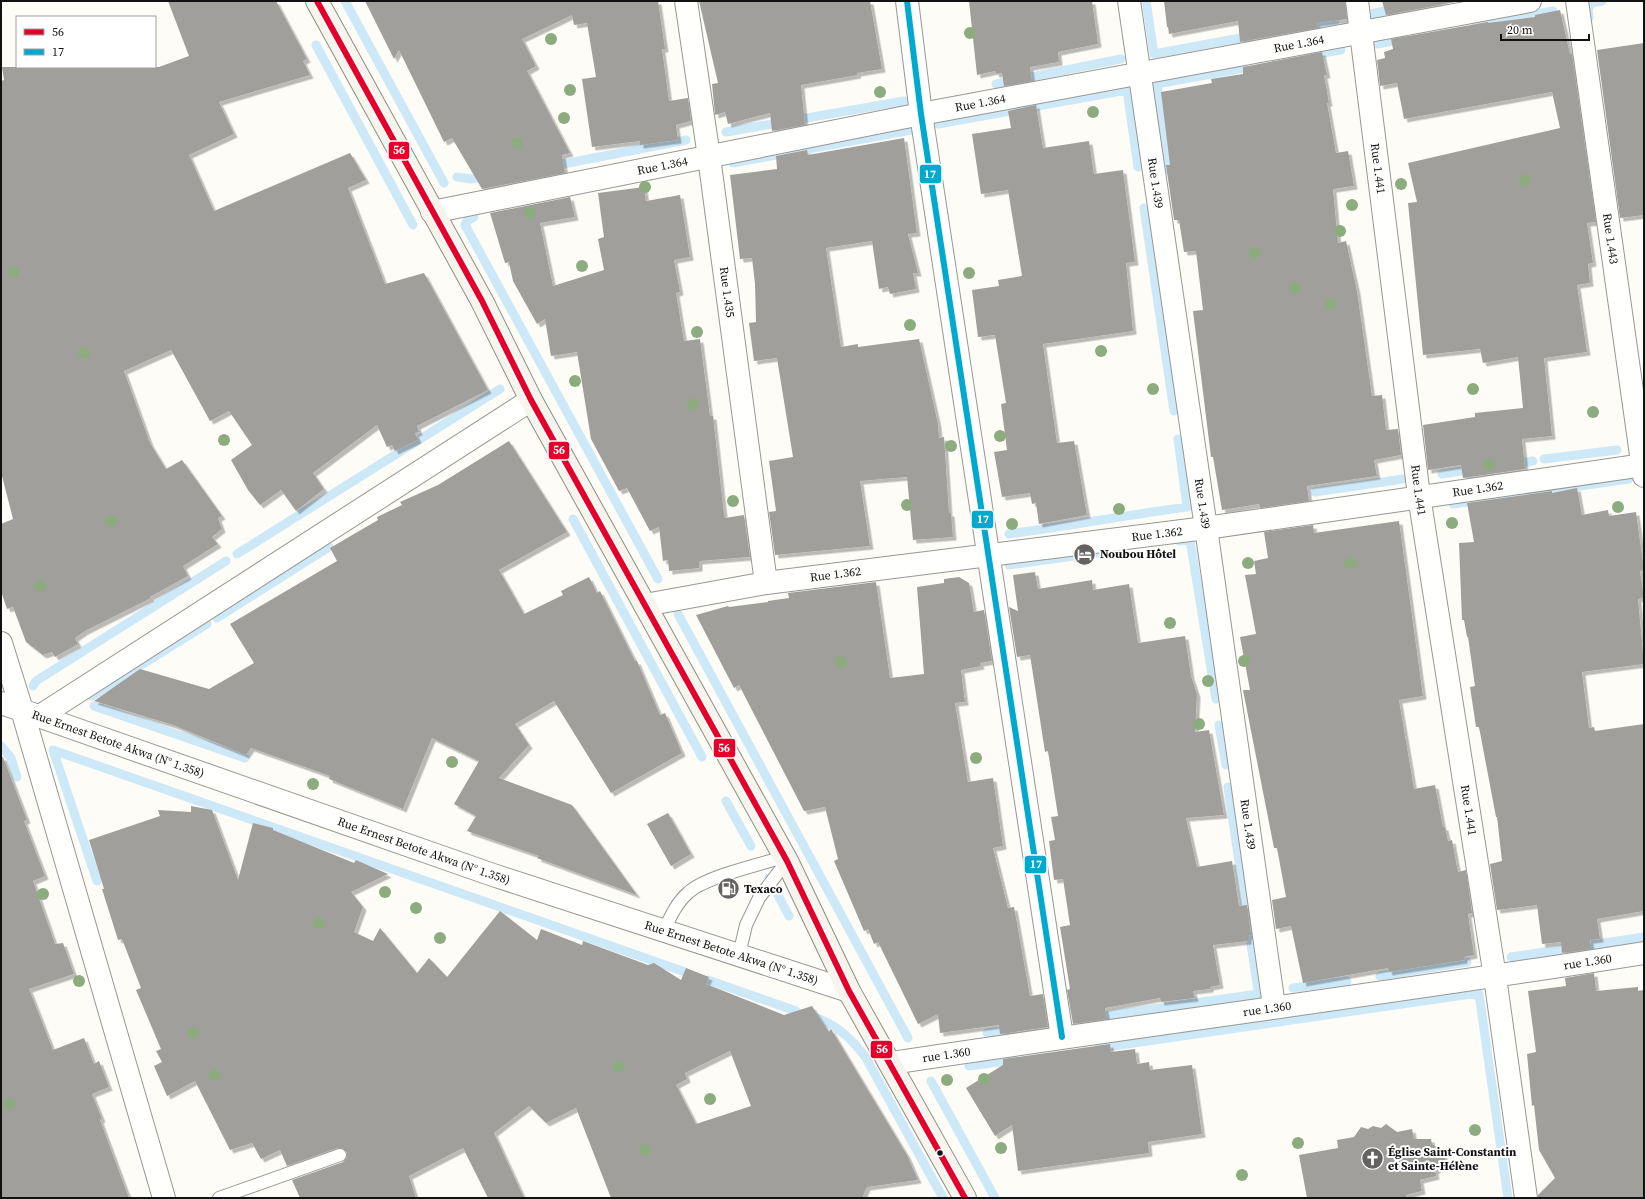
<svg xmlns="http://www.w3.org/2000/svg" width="1645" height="1199" font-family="'Source Serif 4',serif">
	<defs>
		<filter id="shadow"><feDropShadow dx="3.5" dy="3.5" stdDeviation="0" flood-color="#0004"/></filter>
	</defs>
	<rect width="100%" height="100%" fill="#fdfcf7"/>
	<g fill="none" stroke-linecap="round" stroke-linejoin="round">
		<!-- stream -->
		<path stroke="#cde8f7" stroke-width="9" d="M 345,1 L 444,183
			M 1146,1 L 1154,54 L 1251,36
			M 1370,14 L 1396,9
			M 1589,18 L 1588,9 L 1592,3 L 1602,1
			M 1476,25 L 1553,11
			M 1305,26 L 1335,21
			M 1377,44 L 1403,39
			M 316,45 L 413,225
			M 1311,55 L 1341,50
			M 996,84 L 1121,59
			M 938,124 L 1127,90 L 1138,167
			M 726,132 L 904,101
			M 733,163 L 911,130
			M 553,166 L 686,140
			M 1168,170 L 1157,84 L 1244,68
			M 457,177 L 471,179 L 487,177
			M 1144,208 L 1174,411
			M 474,217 L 466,222 L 465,225 L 658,579
			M 1544,459 L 1617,450
			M 1513,464 L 1533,461
			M 1442,474 L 1474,469
			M 1315,492 L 1403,479
			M 1453,504 L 1629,479
			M 573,519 L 702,757
			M 1009,534 C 1069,526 1127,515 1187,507 L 1178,439
			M 1179,541 L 1190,540 L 1216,699
			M 237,554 L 500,389
			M 1009,565 L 1119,550
			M 678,614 L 908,1038
			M 217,618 L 329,547
			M 33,686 L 36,681 L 226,561
			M 92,696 L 207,624
			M 94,706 L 245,758
			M 1219,725 L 1226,765
			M 1,746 L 11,758 L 17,777
			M 53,750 L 685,972
			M 53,750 L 97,881
			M 1228,787 L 1258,991
			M 726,801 L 751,846
			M 769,878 L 789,916
			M 1511,957 L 1644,937
			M 1380,976 L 1467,962
			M 708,980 L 796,1011
			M 1293,988 L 1347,981
			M 1479,994 L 1508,1198
			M 814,1017 C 836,1024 853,1040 866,1058 L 943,1198
			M 1096,1017 L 1258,994
			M 987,1033 L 1011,1030
			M 1099,1048 L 1478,993
			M 969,1066 L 1015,1060
			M 931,1081 L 995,1198"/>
	</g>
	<!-- building -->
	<path fill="#a19f9c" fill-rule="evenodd" filter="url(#shadow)" d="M 168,1 L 276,1 L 307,59 L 303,61 L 310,75 L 219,102 L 234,134 L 189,155 L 214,211 L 350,153 L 366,180 L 348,188 L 385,284 L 424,273 L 488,390 L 417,426 L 419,432 L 415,433 L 418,440 L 395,451 L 392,445 L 387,447 L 377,425 L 313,473 L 324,489 L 296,511 L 281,490 L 260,505 L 248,490 L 231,460 L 252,445 L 229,411 L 210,421 L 171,350 L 124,371 L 150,443 L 166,469 L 182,460 L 222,516 L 218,518 L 222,529 L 212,537 L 218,544 L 183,566 L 188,576 L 150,597 L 151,598 L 85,631 L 75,638 L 78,644 L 55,657 L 52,652 L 43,655 L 26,642 L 13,607 L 7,609 L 1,591 L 1,524 L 13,519 L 1,472 L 1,81 L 4,80 L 2,67 L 159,67 L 189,56 Z
		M 365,1 L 658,1 L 665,49 L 662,49 L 669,101 L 688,98 L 691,121 L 676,125 L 678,140 L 640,145 L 640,141 L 592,147 L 582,79 L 596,77 L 587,23 L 574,25 L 572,15 L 522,39 L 536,66 L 527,71 L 570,153 L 562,155 L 565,173 L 482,189 L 452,138 L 444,142 L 399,50 L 394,59 Z
		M 699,1 L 870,1 L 882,69 L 857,73 L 858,75 L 801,85 L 805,125 L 772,131 L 770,113 L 728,124 L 725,112 L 715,115 L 712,84 L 718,83 Z
		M 969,1 L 1092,1 L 1098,44 L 1058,52 L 1059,62 L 1030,67 L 1032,81 L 1004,86 L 1002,73 L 996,74 L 995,71 L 977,75 Z
		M 1164,1 L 1345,1 L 1347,19 L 1317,23 L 1318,28 L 1240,42 L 1238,21 L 1169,34 L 1168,27 L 1167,27 Z
		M 1382,1 L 1461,1 L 1386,15 Z
		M 1560,10 L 1570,54 L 1572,54 L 1596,222 L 1587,223 L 1593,263 L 1588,264 L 1590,283 L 1577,285 L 1587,352 L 1544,358 L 1552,436 L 1522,439 L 1525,469 L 1463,478 L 1461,465 L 1428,470 L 1423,425 L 1475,417 L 1475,413 L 1523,408 L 1518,357 L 1483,363 L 1480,349 L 1423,355 L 1408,203 L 1417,202 L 1408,163 L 1560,128 L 1552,92 L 1404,119 L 1397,83 L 1380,86 L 1377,60 L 1385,58 L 1384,52 L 1393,49 L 1391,39 L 1488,22 L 1488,23 L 1535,17 L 1535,15 Z
		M 1644,43 L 1644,215 L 1620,218 L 1597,50 Z
		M 1322,52 L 1327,75 L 1324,75 L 1329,103 L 1327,103 L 1336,153 L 1348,151 L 1354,186 L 1333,189 L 1338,243 L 1346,241 L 1357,291 L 1372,396 L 1382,395 L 1386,430 L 1398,429 L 1401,455 L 1374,460 L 1377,476 L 1307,486 L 1309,501 L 1260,508 L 1259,504 L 1222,510 L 1213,457 L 1211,457 L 1193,311 L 1203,310 L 1196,251 L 1184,252 L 1179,220 L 1174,220 L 1166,165 L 1170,165 L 1161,92 L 1212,83 L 1211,79 L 1243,74 L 1243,67 Z
		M 1036,105 L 1043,148 L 1089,141 L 1094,174 L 1123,170 L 1135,262 L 1126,263 L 1133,331 L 1043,344 L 1057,443 L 1074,441 L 1087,515 L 1039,524 L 1036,503 L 1032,504 L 1030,493 L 1002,497 L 994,452 L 1007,450 L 1001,404 L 1006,403 L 995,335 L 978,337 L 972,290 L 999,286 L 998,280 L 1022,276 L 1008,190 L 981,194 L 972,134 L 1011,128 L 1008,111 Z
		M 904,138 L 917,233 L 908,234 L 918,273 L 913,273 L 916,289 L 890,294 L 888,287 L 879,289 L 872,241 L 826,248 L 841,347 L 858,344 L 858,347 L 919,339 L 938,424 L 939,438 L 944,437 L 949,513 L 951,513 L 953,537 L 913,540 L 907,477 L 860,481 L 870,546 L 775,555 L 769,512 L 776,511 L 769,461 L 793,457 L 777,358 L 754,361 L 749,323 L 756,322 L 755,284 L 752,258 L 740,259 L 730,175 L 777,169 L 776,156 L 807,150 L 808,155 Z
		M 644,187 L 646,201 L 680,195 L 690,257 L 674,260 L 680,292 L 676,293 L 684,341 L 700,339 L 710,416 L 713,416 L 724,514 L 725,518 L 744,515 L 750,557 L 699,561 L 699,568 L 669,571 L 668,560 L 663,561 L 659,527 L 650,531 L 627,488 L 619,491 L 591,439 L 577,352 L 551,356 L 545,319 L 537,324 L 513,281 L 509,262 L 505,263 L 490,213 L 570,197 L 575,217 L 540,223 L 553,286 L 604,270 L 598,239 L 604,237 L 598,193 Z
		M 509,441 L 567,532 L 499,570 L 524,614 L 563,595 L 561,591 L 589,577 L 597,593 L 600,591 L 635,661 L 637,661 L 660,715 L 665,713 L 682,753 L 611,793 L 554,701 L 515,724 L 529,745 L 499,778 L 572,805 L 637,895 L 537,858 L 539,856 L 467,831 L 476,816 L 454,804 L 479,761 L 432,738 L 403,809 L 329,779 L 330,776 L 251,748 L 246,755 L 173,725 L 94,701 L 140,669 L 209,689 L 254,663 L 230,624 L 337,561 L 330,548 L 378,520 L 377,517 L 402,505 L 400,502 L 438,485 Z
		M 1577,488 L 1582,515 L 1608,510 L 1609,516 L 1636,512 L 1644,570 L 1640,571 L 1644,598 L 1638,599 L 1644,664 L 1582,672 L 1589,728 L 1594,727 L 1595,731 L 1644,724 L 1644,911 L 1597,919 L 1600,939 L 1590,940 L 1591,949 L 1562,953 L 1561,942 L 1542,944 L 1537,905 L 1497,910 L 1490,864 L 1502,861 L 1497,817 L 1496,817 L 1479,727 L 1476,727 L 1470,687 L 1475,686 L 1468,637 L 1467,637 L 1464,620 L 1462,620 L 1459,543 L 1474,542 L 1467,503 L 1552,491 L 1552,493 Z
		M 1399,521 L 1423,696 L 1399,700 L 1414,789 L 1435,785 L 1443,827 L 1445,827 L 1448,841 L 1452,840 L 1458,872 L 1466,870 L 1472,913 L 1468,914 L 1474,955 L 1464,957 L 1464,960 L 1389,972 L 1388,968 L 1303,983 L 1291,926 L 1276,929 L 1272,900 L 1286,897 L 1277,848 L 1274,848 L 1243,690 L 1250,690 L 1240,637 L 1256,634 L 1245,575 L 1256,574 L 1254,561 L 1268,558 L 1264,532 L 1313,525 L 1314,533 Z
		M 1035,572 L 1038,589 L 1092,580 L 1093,590 L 1129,584 L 1138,643 L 1185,636 L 1191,676 L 1197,694 L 1195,732 L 1209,730 L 1224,815 L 1186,818 L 1197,867 L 1232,861 L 1239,906 L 1247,905 L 1251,935 L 1248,936 L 1248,941 L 1213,945 L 1220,985 L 1210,987 L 1210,989 L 1193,991 L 1195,998 L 1161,1002 L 1160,998 L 1105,1008 L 1107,1019 L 1073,1024 L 1067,990 L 1070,989 L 1060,927 L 1070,925 L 1063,879 L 1054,880 L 1049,841 L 1055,840 L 1051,817 L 1058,816 L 1048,751 L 1045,752 L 1030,655 L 1017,657 L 1009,607 L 1018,611 L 1013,575 Z
		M 959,577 L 969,583 L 974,612 L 984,610 L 992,661 L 980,663 L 981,666 L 961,670 L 965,702 L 955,703 L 968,782 L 993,778 L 1003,846 L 993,848 L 1008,908 L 1014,907 L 1030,996 L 1043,994 L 1048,1027 L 1000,1034 L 999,1025 L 940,1033 L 938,1014 L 918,1024 L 878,942 L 874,944 L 868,929 L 864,931 L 834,861 L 838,859 L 825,807 L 804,811 L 739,685 L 734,688 L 696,615 L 728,606 L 729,607 L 768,602 L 768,601 L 789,598 L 788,593 L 876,582 L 890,678 L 924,674 L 917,587 L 944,583 L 944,579 Z
		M 1,757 L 3,757 L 27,820 L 24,821 L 45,876 L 33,881 L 55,944 L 63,943 L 74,974 L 29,989 L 53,1050 L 84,1038 L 94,1064 L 99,1061 L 109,1087 L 92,1094 L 102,1119 L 100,1120 L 129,1198 L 1,1198 Z
		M 191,806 L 212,810 L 238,880 L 253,823 L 273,828 L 273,830 L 354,863 L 356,860 L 388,874 L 351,892 L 363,907 L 354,932 L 373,941 L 380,928 L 417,973 L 429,958 L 447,977 L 500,911 L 537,940 L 541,929 L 582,945 L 583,941 L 648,965 L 654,963 L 681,980 L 686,968 L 709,977 L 706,984 L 784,1015 L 812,1006 L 829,1032 L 831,1029 L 907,1155 L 918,1180 L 867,1187 L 862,1198 L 611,1198 L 576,1108 L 546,1123 L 529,1106 L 494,1133 L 524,1198 L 488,1198 L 463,1148 L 409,1176 L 416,1198 L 300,1198 L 292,1180 L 343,1162 L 347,1157 L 347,1152 L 342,1148 L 337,1148 L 287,1166 L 280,1150 L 261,1159 L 252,1143 L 230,1150 L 195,1081 L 167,1096 L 154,1066 L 162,1062 L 156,1051 L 161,1049 L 136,990 L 141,988 L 122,939 L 118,940 L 102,889 L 104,889 L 89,840 L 160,816 L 158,810 L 191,812 ZM 730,1051 L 751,1106 L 696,1124 L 676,1085 L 687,1079 L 685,1073 Z
		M 668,813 L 691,854 L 671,866 L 647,824 Z
		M 1594,973 L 1596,991 L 1638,987 L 1638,991 L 1644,990 L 1644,1198 L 1538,1198 L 1538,1195 L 1555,1178 L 1539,1150 L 1534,1105 L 1532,1106 L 1527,1054 L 1536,1052 L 1528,991 L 1566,986 L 1565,978 Z
		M 1110,1044 L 1111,1052 L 1135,1049 L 1137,1064 L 1149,1062 L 1150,1070 L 1192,1065 L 1202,1134 L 1148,1142 L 1149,1153 L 1018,1171 L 1012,1125 L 995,1136 L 966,1088 L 1003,1065 L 1003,1059 Z
		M 1386,1124 L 1397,1132 L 1412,1129 L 1414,1139 L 1431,1139 L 1432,1144 L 1442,1150 L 1446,1161 L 1435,1171 L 1436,1176 L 1420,1180 L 1422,1191 L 1406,1195 L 1406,1198 L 1307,1198 L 1299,1155 L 1338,1148 L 1337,1140 L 1354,1137 L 1361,1127 L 1368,1129 L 1373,1126 L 1381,1128 Z"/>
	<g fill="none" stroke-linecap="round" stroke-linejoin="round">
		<defs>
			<path id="service" d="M 664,931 C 670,917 677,902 689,892 C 705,877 763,863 785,857
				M 739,955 L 746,925 L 759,898 L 787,861
				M 219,1198 L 340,1155"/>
			<g id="minor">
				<path id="s1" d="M 686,1 L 709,157 L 766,583"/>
				<path d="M 907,1 L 921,114 L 1062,1037"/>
				<path id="s2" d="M 1129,1 L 1206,528 L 1274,1006"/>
				<path id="s3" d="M 1357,1 L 1419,496 L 1495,977 L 1526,1198"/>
				<path id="s4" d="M 1577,1 L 1644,476"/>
				<path id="s5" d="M 432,212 L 921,114 L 1530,1"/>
				<path id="s6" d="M 645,605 L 766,583 L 1206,528 L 1644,465"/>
				<path d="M 1,643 L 22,710 L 164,1198"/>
				<path id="s7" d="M 1,703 L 493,875 L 849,991"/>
				<path d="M 40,716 L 531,400"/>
				<path id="s8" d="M 891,1063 C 1142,1025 1393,993 1644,953"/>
			</g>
			<path id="secondary" d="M 317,1 L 482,301 L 531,400 L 787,861 L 849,991 L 965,1198"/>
		</defs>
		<!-- service casing -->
		<use href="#service" stroke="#979795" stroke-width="14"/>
		<!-- minor casing -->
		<use href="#minor" stroke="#979795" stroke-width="24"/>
		<!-- secondary casing -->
		<use href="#secondary" stroke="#8e8d8b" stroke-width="24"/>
		<!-- service -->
		<use href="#service" stroke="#fffffe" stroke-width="12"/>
		<!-- minor -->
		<use href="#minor" stroke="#fffffe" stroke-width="22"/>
		<!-- secondary -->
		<use href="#secondary" stroke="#f6f4eb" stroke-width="22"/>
		<defs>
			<path id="bus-1" d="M 317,1 L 482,301 L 531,400 L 787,861 L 849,991 L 965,1198"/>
			<path id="bus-2" d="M 907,1 L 921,114 L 1062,1037"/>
		</defs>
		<!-- bus-1 casing -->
		<use href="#bus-1" stroke="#fff" stroke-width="9"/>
		<!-- bus-2 casing -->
		<use href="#bus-2" stroke="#fff" stroke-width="9"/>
		<!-- bus-1 -->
		<use href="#bus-1" stroke="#e4002b" stroke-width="6"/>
		<!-- bus-2 -->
		<use href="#bus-2" stroke="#00a9ce" stroke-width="6"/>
	</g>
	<!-- trees -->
	<g fill="#8cac80">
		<circle cx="970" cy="33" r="6"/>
		<circle cx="551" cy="39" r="6"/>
		<circle cx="570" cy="90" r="6"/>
		<circle cx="880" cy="92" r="6"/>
		<circle cx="1093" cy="112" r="6"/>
		<circle cx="564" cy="118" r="6"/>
		<circle cx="517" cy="143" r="6"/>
		<circle cx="1525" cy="180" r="6"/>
		<circle cx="1401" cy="184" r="6"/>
		<circle cx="645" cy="187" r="6"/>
		<circle cx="1352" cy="205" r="6"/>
		<circle cx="530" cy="213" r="6"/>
		<circle cx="1340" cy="231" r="6"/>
		<circle cx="1255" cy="253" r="6"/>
		<circle cx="582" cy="266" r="6"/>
		<circle cx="13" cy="272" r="6"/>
		<circle cx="969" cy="273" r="6"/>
		<circle cx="1295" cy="288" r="6"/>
		<circle cx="1331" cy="304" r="6"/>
		<circle cx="910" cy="325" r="6"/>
		<circle cx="697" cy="332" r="6"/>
		<circle cx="1101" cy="351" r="6"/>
		<circle cx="84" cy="353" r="6"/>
		<circle cx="575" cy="381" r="6"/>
		<circle cx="1153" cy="389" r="6"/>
		<circle cx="1473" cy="389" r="6"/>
		<circle cx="693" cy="404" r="6"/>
		<circle cx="1593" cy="412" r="6"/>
		<circle cx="1000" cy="436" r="6"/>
		<circle cx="224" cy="440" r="6"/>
		<circle cx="951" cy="446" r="6"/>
		<circle cx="1489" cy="465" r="6"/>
		<circle cx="733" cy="501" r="6"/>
		<circle cx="907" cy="505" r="6"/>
		<circle cx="1618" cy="507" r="6"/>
		<circle cx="1119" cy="509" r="6"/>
		<circle cx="111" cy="521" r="6"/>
		<circle cx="1452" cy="523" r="6"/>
		<circle cx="1012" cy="524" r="6"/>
		<circle cx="1248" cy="563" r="6"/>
		<circle cx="1350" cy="563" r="6"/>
		<circle cx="40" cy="586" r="6"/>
		<circle cx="1170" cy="623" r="6"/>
		<circle cx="1244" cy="661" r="6"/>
		<circle cx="841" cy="662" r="6"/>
		<circle cx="1208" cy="681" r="6"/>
		<circle cx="1199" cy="724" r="6"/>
		<circle cx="976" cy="758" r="6"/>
		<circle cx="452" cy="762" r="6"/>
		<circle cx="313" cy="784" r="6"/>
		<circle cx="385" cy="892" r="6"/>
		<circle cx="43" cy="894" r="6"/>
		<circle cx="416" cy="908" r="6"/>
		<circle cx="319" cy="923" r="6"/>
		<circle cx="440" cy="938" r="6"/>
		<circle cx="79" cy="981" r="6"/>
		<circle cx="193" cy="1033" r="6"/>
		<circle cx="619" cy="1066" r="6"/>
		<circle cx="215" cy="1075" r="6"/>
		<circle cx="984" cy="1079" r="6"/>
		<circle cx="947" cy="1080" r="6"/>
		<circle cx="710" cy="1099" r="6"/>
		<circle cx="9" cy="1104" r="6"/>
		<circle cx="1475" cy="1130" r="6"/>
		<circle cx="1298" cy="1143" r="6"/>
		<circle cx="1001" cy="1148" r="6"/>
		<circle cx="645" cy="1150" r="6"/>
		<circle cx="1242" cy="1175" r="6"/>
	</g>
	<!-- icons -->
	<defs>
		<symbol id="hotel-disc" viewBox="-11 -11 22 22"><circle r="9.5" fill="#646362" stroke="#fff"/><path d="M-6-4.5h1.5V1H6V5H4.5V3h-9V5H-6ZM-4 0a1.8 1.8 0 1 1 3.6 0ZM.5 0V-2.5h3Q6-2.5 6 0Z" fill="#fff"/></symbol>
		<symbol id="fuel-disc" viewBox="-11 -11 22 22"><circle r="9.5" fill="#646362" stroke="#fff"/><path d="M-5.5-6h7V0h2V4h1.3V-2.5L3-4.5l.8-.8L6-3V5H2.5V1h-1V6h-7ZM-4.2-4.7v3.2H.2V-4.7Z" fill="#fff"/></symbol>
		<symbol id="church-disc" viewBox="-11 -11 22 22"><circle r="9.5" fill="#646362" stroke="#fff"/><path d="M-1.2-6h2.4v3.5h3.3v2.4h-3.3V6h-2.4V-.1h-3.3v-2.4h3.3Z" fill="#fff"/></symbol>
	</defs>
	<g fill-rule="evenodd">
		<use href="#hotel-disc" x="1072" y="542" width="25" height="25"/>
		<use href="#fuel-disc" x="716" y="876" width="25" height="25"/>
		<use href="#church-disc" x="1360" y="1146" width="25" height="25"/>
	</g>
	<!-- markers -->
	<circle fill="#111" stroke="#fff" stroke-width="1.5" cx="940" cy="1153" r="3.5"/>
	<g text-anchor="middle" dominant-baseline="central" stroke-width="4" stroke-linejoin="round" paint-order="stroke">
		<!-- street labels -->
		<g font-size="12" fill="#111" stroke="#fff">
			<text stroke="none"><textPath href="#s5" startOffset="883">Rue 1.364</textPath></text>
			<text stroke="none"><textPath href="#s5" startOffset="559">Rue 1.364</textPath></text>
			<text stroke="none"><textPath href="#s5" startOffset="235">Rue 1.364</textPath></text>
			<text stroke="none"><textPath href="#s3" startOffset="169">Rue 1.441</textPath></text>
			<text stroke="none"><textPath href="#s2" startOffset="184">Rue 1.439</textPath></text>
			<text stroke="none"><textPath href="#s4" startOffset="240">Rue 1.443</textPath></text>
			<text stroke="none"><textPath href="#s1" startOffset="294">Rue 1.435</textPath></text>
			<text stroke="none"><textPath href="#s6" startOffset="841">Rue 1.362</textPath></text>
			<text stroke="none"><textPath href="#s3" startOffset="493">Rue 1.441</textPath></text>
			<text stroke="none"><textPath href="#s2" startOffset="508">Rue 1.439</textPath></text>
			<text stroke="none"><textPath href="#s6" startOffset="517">Rue 1.362</textPath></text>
			<text stroke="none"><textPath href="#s6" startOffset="193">Rue 1.362</textPath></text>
			<text stroke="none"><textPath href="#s7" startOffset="124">Rue Ernest Betote Akwa (N° 1.358)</textPath></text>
			<text stroke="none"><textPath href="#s3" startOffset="817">Rue 1.441</textPath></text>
			<text stroke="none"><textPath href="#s2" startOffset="832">Rue 1.439</textPath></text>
			<text stroke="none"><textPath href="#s7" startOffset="448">Rue Ernest Betote Akwa (N° 1.358)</textPath></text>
			<text stroke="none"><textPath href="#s7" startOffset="772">Rue Ernest Betote Akwa (N° 1.358)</textPath></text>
			<text stroke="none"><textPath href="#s8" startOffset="704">rue 1.360</textPath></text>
			<text stroke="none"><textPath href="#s8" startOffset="380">rue 1.360</textPath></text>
			<text stroke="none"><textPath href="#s8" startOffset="56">rue 1.360</textPath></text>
		</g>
		<!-- poi labels -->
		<g font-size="12" font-weight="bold" fill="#111" stroke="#fff" text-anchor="start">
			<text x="1100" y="554">Noubou Hôtel</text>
			<text x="744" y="889">Texaco</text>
			<text x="1388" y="1152">Église Saint-Constantin<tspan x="1388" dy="14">et Sainte-Hélène</tspan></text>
		</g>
	</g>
	<g stroke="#fff" stroke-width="1.5">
		<rect x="388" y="141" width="22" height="19" rx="4" fill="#e4002b"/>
		<rect x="919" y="164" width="23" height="20" rx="4" fill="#00a9ce"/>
		<rect x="548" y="441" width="22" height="19" rx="4" fill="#e4002b"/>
		<rect x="971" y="510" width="23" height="19" rx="4" fill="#00a9ce"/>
		<rect x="713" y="738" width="23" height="20" rx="4" fill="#e4002b"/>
		<rect x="1024" y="855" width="23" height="19" rx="4" fill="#00a9ce"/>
		<rect x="870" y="1040" width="23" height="19" rx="4" fill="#e4002b"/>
	</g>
	<g font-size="11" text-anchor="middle" font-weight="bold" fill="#fff">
		<text x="399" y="154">56</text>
		<text x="930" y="178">17</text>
		<text x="559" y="454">56</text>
		<text x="983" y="523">17</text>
		<text x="724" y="752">56</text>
		<text x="1036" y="868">17</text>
		<text x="882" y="1053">56</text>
	</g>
	<!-- border -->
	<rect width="1645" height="1199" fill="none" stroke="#111111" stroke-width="4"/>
	<!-- legend -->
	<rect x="16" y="16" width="140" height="52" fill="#ffffff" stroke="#a0a0a0"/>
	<rect x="24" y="29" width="20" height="6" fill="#e4002b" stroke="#a0a0a0"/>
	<text x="52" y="36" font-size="12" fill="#111111">56</text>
	<rect x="24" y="49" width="20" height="6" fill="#00a9ce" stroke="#a0a0a0"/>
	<text x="52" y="56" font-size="12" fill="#111111">17</text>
	<!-- scale -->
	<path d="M1501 34v6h88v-6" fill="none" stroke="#111111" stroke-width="2"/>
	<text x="1507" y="34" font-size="12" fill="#111111" stroke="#ffffff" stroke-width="3" paint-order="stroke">20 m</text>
</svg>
